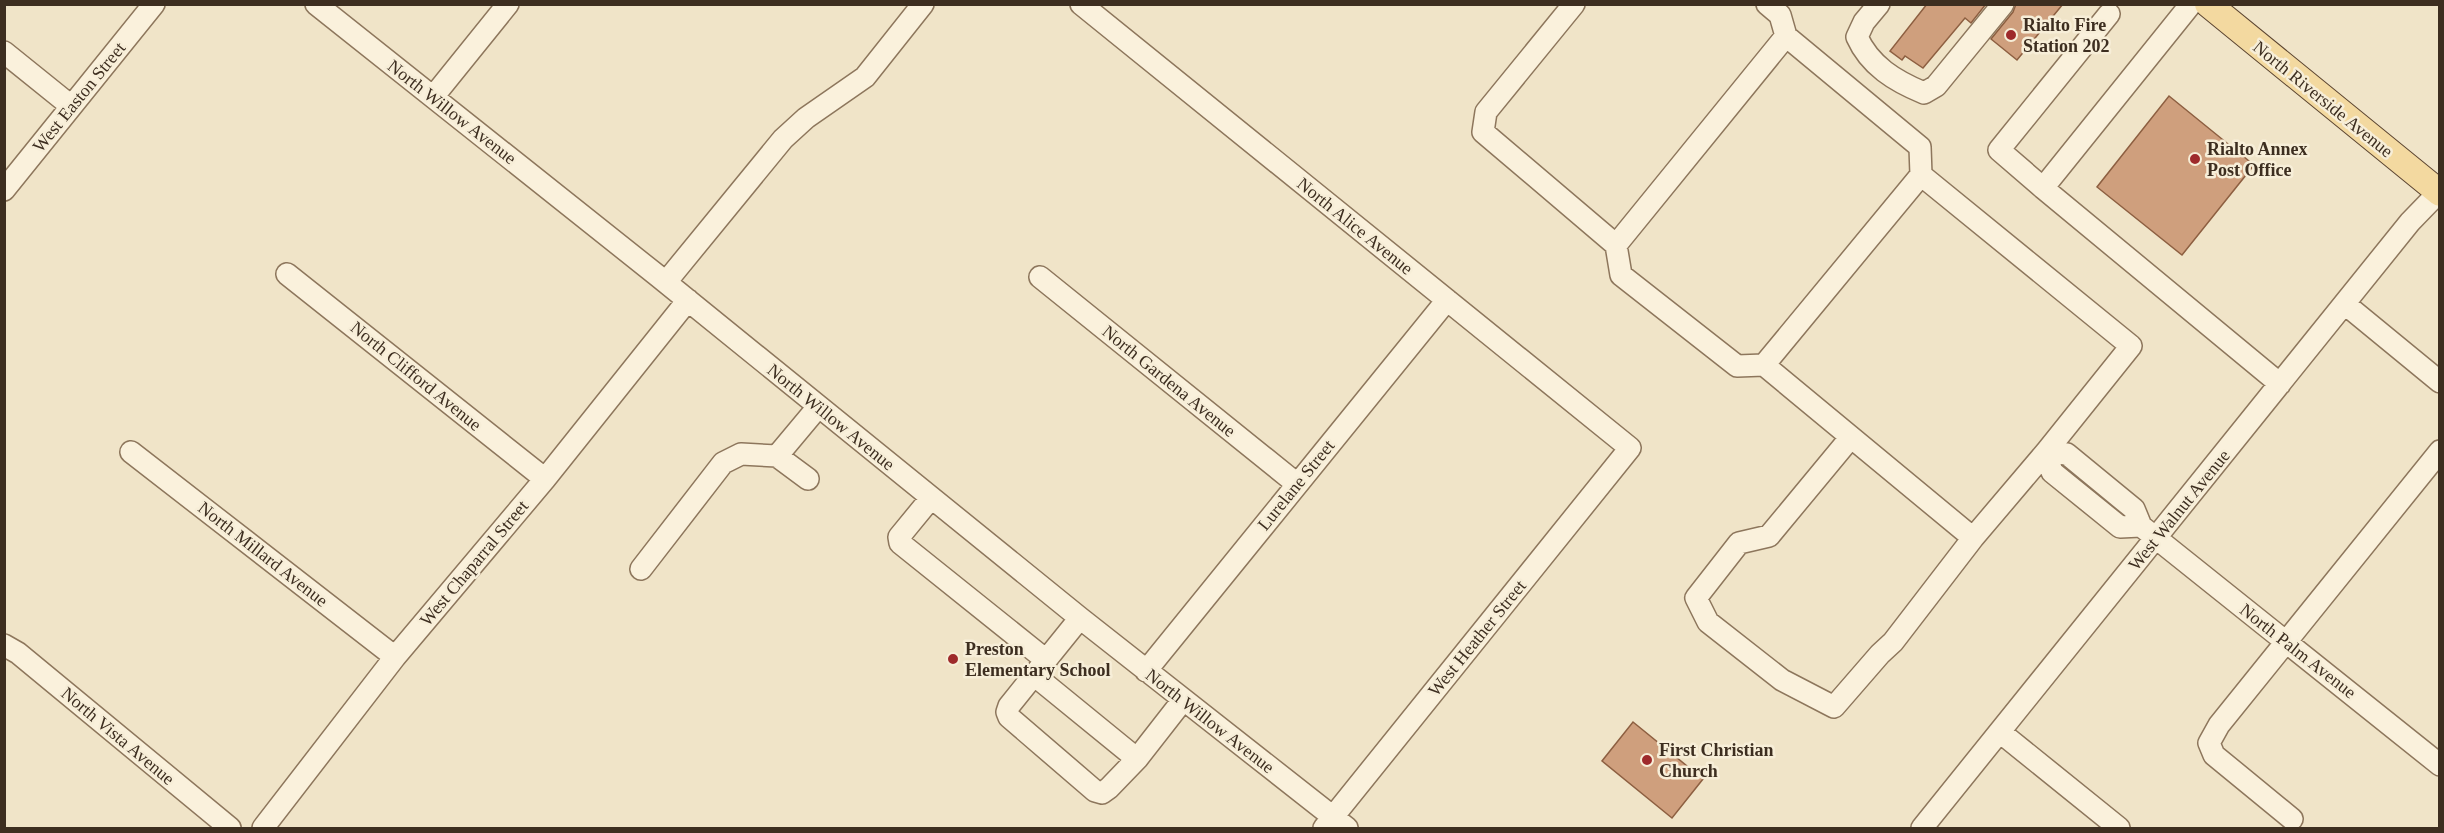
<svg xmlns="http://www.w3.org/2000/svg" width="2444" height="833" font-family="'Times New Roman',serif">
	<rect width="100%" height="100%" fill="#f0e4c8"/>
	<!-- building -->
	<path fill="#cf9f7d" stroke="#8d5f41" stroke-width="1.5" d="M 1927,4 L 1986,4 L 1971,23 L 1965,18 L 1923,68 L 1905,56 L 1902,60 L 1890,51 Z
		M 2016,4 L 2063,4 L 2017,60 L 1991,39 L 2013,12 Z
		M 2169,96 L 2254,165 L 2182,255 L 2097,187 Z
		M 1633,722 L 1703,779 L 1672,818 L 1602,761 Z"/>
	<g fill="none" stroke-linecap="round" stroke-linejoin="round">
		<defs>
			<path id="minor" d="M 316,4 L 658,276 L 1080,618 L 1347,828
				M 1081,4 L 1630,448 L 1324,828
				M 1574,4 L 1486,112 L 1483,132 L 1616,245 L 1621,275 L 1737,366 L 1764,365 L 1973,538 L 2046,452 L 2131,346 L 1921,175 L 1920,147 L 1786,36
				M 1879,4 L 1864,22 L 1857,37 C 1870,66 1895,81 1924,93 L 1936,86 L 2003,4
				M 2191,4 L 2043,188 L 2280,384
				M 4,52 L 71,106
				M 433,97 L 508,4
				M 2043,188 L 1999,150 L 2109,14
				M 4,190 L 154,4
				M 1616,245 L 1786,36 L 1780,15 L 1767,4
				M 287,274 L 545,479
				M 1040,277 L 1297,484
				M 666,282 L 783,139 L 806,118 L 865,77 L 923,4
				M 2345,304 L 2440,382
				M 1764,365 L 1921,175
				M 1851,437 L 1769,536 L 1739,543 L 1696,598 L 1708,622 L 1782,680 L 1834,707 L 1880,654 L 1893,642 L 1973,538
				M 131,452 L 395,657
				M 777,456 L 818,407
				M 931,498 L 899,537 L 900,543 L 1046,660
				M 2141,526 L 2120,527 L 2052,472 L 2046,452 L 2067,454 L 2134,509 L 2141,526 L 2440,765
				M 641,569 L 723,463 L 741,454 L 777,456 L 808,479
				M 1080,618 L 1034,675 L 1137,759 L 1183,700
				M 4,645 L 18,653 L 230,828
				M 1146,671 L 1447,300
				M 1034,675 L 1009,706 L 1007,712 L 1009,717 L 1095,791 L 1102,793 L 1109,788 L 1137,759
				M 2000,732 L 2119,828
				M 2292,819 L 2214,755 L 2209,743 L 2219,725 L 2440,451
				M 263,828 L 395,657 L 545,479 L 688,300
				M 1922,828 L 2410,222 L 2440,191"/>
			<path id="major" d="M 2208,4 L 2440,193"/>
		</defs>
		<!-- minor casing -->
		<use href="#minor" stroke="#8d765c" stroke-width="24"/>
		<!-- major casing -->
		<use href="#major" stroke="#5b4430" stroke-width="28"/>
		<!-- minor -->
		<use href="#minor" stroke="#faf1dc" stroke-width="21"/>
		<!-- major -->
		<use href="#major" stroke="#f3d9a0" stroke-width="26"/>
	</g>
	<!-- markers -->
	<g fill="#9e2a2b" stroke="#f7eed8" stroke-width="2">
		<circle cx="2011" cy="35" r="6"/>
		<circle cx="2195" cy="159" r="6"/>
		<circle cx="953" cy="659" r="6"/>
		<circle cx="1647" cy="760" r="6"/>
	</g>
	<g text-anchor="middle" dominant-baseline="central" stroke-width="5" stroke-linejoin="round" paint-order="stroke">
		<!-- poi labels -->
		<g font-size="18" font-weight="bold" fill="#3d2e20" stroke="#f7eed8" text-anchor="start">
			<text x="2023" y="25">Rialto Fire<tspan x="2023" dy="21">Station 202</tspan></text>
			<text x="2207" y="149">Rialto Annex<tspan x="2207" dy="21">Post Office</tspan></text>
			<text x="965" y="649">Preston<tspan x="965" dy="21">Elementary School</tspan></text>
			<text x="1659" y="750">First Christian<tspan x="1659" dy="21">Church</tspan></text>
		</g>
		<!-- street labels -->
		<g font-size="18" fill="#3d2e20" stroke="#f7eed8">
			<text transform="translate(79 97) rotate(-51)">West Easton Street</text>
			<text transform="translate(2323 99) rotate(39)">North Riverside Avenue</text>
			<text transform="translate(452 112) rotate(38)">North Willow Avenue</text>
			<text transform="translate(1355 226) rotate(39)">North Alice Avenue</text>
			<text transform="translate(416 376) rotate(39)">North Clifford Avenue</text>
			<text transform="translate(1169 381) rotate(39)">North Gardena Avenue</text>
			<text transform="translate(831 417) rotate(39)">North Willow Avenue</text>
			<text transform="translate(1296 485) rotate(-51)">Lurelane Street</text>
			<text transform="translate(2179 510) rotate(-51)">West Walnut Avenue</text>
			<text transform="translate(263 554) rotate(38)">North Millard Avenue</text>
			<text transform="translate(474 563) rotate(-50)">West Chaparral Street</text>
			<text transform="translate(1477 638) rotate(-51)">West Heather Street</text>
			<text transform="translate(2298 651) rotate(38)">North Palm Avenue</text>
			<text transform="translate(1210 721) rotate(38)">North Willow Avenue</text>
			<text transform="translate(118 736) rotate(40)">North Vista Avenue</text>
		</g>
	</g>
	<!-- border -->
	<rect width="2444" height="833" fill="none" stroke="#3d2e20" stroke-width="12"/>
</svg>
